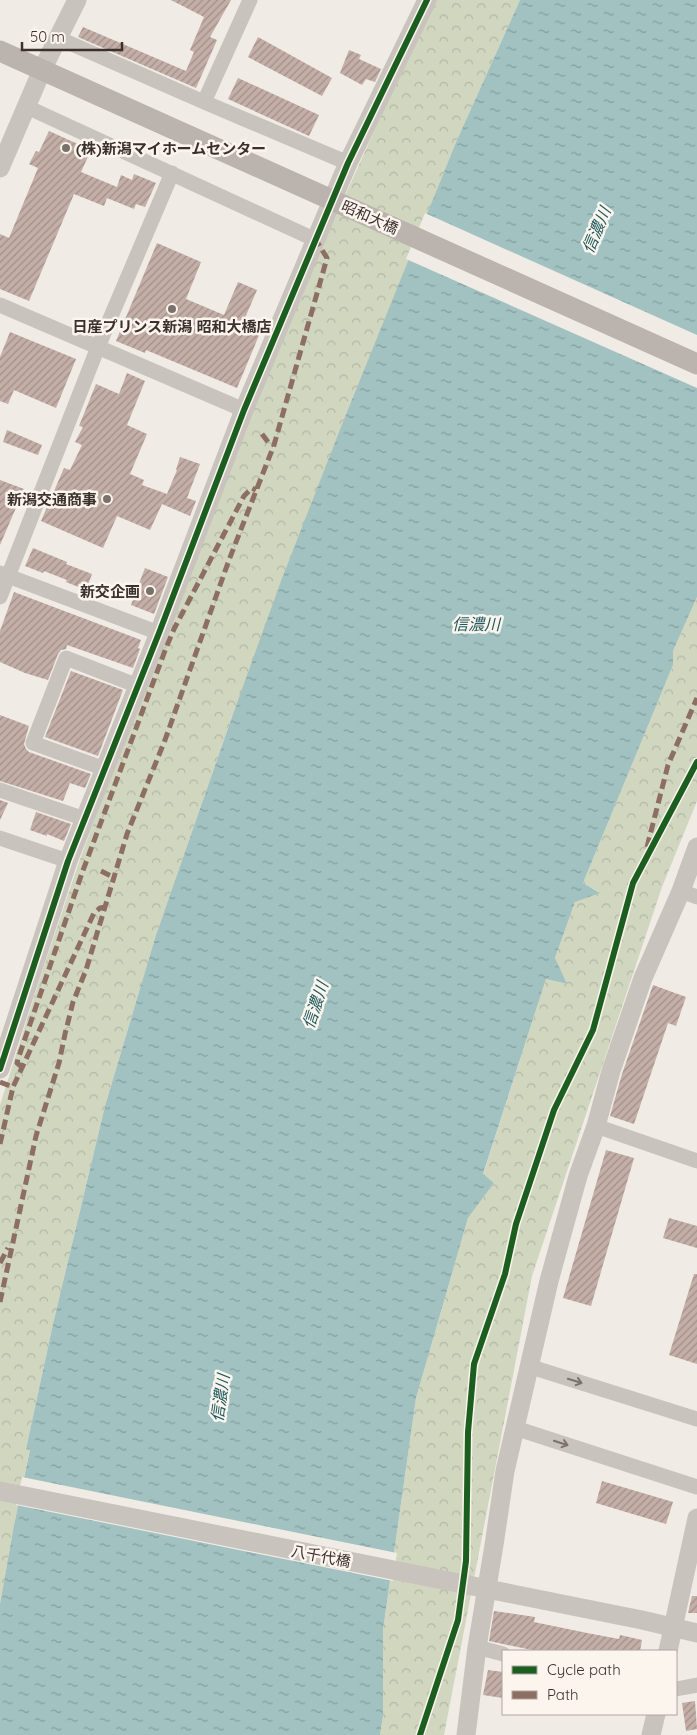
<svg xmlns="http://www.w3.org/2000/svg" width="697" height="1735" font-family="Quicksand,'Noto Sans JP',sans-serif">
	<defs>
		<pattern id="park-crowns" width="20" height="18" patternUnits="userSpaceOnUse" patternTransform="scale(1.25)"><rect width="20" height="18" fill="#d1d6bf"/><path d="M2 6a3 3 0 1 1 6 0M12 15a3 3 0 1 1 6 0" fill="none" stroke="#b4b8a4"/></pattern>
		<pattern id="water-ripples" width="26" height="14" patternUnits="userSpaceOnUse" patternTransform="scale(1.25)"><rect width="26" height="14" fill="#a1c2c1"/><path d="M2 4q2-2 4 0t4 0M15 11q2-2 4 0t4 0" fill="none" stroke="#849e9d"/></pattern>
		<pattern id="building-hatch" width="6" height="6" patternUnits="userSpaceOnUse" patternTransform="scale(1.25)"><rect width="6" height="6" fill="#c3afa7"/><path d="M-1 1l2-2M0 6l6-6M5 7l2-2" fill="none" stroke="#a08f88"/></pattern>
	</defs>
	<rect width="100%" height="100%" fill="#f0ebe5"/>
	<!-- park -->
	<path fill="url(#park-crowns)" d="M 433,0 L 520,0 L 457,140 L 233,714 L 156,935 L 105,1106 L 53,1324 L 26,1449 L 30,1449 L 14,1525 L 0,1604 L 0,1105 L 42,972 L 79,862 L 244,421 Z
		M 697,597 L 697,801 L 662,887 L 532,1276 L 444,1735 L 380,1735 L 383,1716 L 383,1630 L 416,1398 L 468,1218 L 494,1183 L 483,1175 L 546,979 L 566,984 L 555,958 L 575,902 L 599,892 L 583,883 L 673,665 L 673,651 Z"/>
	<!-- water -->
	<path fill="url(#water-ripples)" d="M 520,0 L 697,0 L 697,597 L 673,651 L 673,665 L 583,883 L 600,893 L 575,902 L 555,958 L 567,984 L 546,979 L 483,1174 L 494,1183 L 468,1218 L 416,1398 L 383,1630 L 383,1716 L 380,1735 L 0,1735 L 0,1604 L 14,1525 L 30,1450 L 26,1449 L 53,1324 L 105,1106 L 156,935 L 233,714 L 281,581 L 343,422 L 457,140 Z"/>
	<!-- pier -->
	<path fill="#f0ebe5" d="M 425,213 L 697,335 L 697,388 L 406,259 Z
		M 22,1477 L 397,1553 L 393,1581 L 16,1505 Z"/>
	<!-- building -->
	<path fill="url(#building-hatch)" d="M 171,0 L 231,0 L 210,37 L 217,40 L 196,88 L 78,37 L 83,27 L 186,71 L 194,52 L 190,50 L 204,17 Z
		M 258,37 L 332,78 L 322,96 L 248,57 Z
		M 349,50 L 361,55 L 359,59 L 381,69 L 375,82 L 366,79 L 362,85 L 340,73 Z
		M 238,78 L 319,115 L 309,136 L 228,99 Z
		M 49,131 L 91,150 L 81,172 L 117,187 L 121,175 L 132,180 L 134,174 L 156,183 L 145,207 L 136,204 L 134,209 L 107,198 L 104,206 L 74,194 L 29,301 L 0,289 L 0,234 L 9,238 L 38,168 L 29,164 L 36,151 L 39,152 Z
		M 157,243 L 201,262 L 186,299 L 224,315 L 238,282 L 257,290 L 242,325 L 260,333 L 237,388 L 146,350 L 145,353 L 116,341 Z
		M 10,332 L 76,359 L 56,408 L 14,390 L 8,404 L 0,401 L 0,357 Z
		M 127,373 L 145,381 L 127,425 L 147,434 L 130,474 L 144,480 L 142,485 L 167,494 L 177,470 L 176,470 L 180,457 L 200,464 L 187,498 L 196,501 L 190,516 L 162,504 L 150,530 L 117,516 L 103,548 L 41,521 L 64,468 L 70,470 L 82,445 L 75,442 L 83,427 L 79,426 L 96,384 L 119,394 Z
		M 7,430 L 42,445 L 38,455 L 3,442 Z
		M 0,480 L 24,489 L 0,545 Z
		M 33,548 L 67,562 L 66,564 L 92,574 L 86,590 L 66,582 L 67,580 L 44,571 L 43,573 L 25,566 Z
		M 145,568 L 168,577 L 154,614 L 131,605 Z
		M 14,592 L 141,640 L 138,648 L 140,649 L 133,668 L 67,645 L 66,649 L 61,650 L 58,654 L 48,680 L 25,673 L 0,662 L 0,631 Z
		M 71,671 L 123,690 L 98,756 L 45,737 Z
		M 0,715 L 29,726 L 24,744 L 26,749 L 29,752 L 91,774 L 85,788 L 70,783 L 63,801 L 0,781 Z
		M 0,800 L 8,803 L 0,820 Z
		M 36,812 L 71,824 L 64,841 L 47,834 L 47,836 L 30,830 Z
		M 653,985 L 686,997 L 676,1026 L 668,1023 L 634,1124 L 610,1116 L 622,1074 Z
		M 606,1150 L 634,1158 L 591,1306 L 563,1298 Z
		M 669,1218 L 697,1226 L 697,1248 L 663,1238 Z
		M 694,1274 L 697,1274 L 697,1364 L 669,1355 Z
		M 602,1481 L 673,1502 L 666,1524 L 596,1503 Z
		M 692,1596 L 697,1596 L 697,1613 L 688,1613 Z
		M 494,1611 L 535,1617 L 534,1622 L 587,1633 L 619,1639 L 620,1635 L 642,1640 L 640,1651 L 537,1651 L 489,1641 Z
		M 488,1670 L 503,1672 L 503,1698 L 483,1695 Z
		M 695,1701 L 697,1729 L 686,1731 L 682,1703 Z"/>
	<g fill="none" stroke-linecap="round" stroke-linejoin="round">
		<!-- minor -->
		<path stroke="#c9c3be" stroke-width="15" d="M 58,38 L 204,102 L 348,163
			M 204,102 L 250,0
			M 27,107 L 316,240
			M 0,305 L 244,410
			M 0,573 L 159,633
			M 0,597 L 98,347 L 172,173
			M 105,769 L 33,743 L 66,658 L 138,686
			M 0,790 L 85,819
			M 0,838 L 68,861
			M 681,891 L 697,897
			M 596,1126 L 697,1161
			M 528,1366 L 697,1419
			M 515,1428 L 697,1487
			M 477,1647 L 503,1654
			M 676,1689 L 697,1685"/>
		<!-- tertiary -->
		<path stroke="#c9c3be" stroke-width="19" d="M 0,168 L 42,70 L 77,0
			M 0,1069 L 68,861 L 159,633 L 244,410 L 348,163 L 427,0
			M 0,1491 L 642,1620 L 697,1633
			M 668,1651 L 697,1518
			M 466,1735 L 477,1647 L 494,1545 L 505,1471 L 549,1281 L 578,1176 L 596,1126 L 611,1071 L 643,978 L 681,891 L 697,847
			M 651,1735 L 656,1714"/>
		<!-- secondary -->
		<path stroke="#bab3ae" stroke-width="21" d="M 0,51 L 697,364"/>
		<!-- quiet -->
		<path stroke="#8d6e63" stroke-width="5" stroke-dasharray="10 5" stroke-linecap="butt" d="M 262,434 L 268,442 L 274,445
			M 647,847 L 668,765 L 697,698
			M 101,871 L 113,877
			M 22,1067 L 17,1063 L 18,1059 L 82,873 L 166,648 L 174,629 L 244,496 L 252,488 L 256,490
			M 0,1082 L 13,1087 L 94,913 L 100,908 L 105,907
			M 0,1144 L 13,1087
			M 0,1263 L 8,1248
			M 0,1302 L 36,1136 L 59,1063 L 65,1034 L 73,1002 L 86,970 L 127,834 L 165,740 L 229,560 L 274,445 L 327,258 L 316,240"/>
		<defs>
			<path id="cycleway" d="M 0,1069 L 68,861 L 159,633 L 244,410 L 348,163 L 427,0
				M 420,1735 L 458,1620 L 466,1561 L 468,1432 L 474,1364 L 505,1274 L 516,1224 L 554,1110 L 593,1030 L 633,883 L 697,762"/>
		</defs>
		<!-- cycleway casing -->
		<use href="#cycleway" stroke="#fbf5ee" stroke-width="9"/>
		<!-- cycleway -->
		<use href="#cycleway" stroke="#1b5e20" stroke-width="6"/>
	</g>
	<!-- one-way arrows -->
	<defs><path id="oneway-shaft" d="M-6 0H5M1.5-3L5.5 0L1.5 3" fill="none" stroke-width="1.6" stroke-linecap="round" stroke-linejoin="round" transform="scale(1.25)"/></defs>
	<g stroke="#7b726d">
		<use href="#oneway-shaft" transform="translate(575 1381) rotate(17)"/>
		<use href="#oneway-shaft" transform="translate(561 1443) rotate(18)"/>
	</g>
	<!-- markers -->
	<g fill="#7a716c" stroke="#fbf5ee" stroke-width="2">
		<circle cx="66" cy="148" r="5"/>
		<circle cx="172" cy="309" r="5"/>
		<circle cx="107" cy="499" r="5"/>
		<circle cx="150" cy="591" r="5"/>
	</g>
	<g text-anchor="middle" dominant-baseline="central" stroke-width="5" stroke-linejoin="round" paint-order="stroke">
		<!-- poi labels -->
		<g font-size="15" font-weight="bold" fill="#3b302b" stroke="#fbf5ee" text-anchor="end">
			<text x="76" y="148" text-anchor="start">(株)新潟マイホームセンター</text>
			<text x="172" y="326" text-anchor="middle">日産プリンス新潟 昭和大橋店</text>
			<text x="97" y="499">新潟交通商事</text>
			<text x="140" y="591">新交企画</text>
		</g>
		<!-- street labels -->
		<g font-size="15" fill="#3b302b" stroke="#fbf5ee">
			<text transform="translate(370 217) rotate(24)">昭和大橋</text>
			<text transform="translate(321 1556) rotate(11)">八千代橋</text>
		</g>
		<!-- water labels -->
		<g font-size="16" font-style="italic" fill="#1f5a5e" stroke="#fbf5ee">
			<text transform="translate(596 230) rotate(-67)">信濃川</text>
			<text x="476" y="624">信濃川</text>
			<text transform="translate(315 1005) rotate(-72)">信濃川</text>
			<text transform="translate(220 1398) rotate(-82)">信濃川</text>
		</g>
	</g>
	<!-- legend -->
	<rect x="502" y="1650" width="175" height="65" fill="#fbf5ee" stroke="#aea6a0"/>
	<rect x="512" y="1666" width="25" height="8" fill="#1b5e20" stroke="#aea6a0"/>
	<text x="547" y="1675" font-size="15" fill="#3b302b">Cycle path</text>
	<rect x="512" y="1691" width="25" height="8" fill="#8d6e63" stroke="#aea6a0"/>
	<text x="547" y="1700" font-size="15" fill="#3b302b">Path</text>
	<!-- scale -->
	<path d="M22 42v8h100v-8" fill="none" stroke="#3b302b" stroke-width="2.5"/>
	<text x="30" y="42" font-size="15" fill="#3b302b" stroke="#fbf5ee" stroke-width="4" paint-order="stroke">50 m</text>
</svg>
